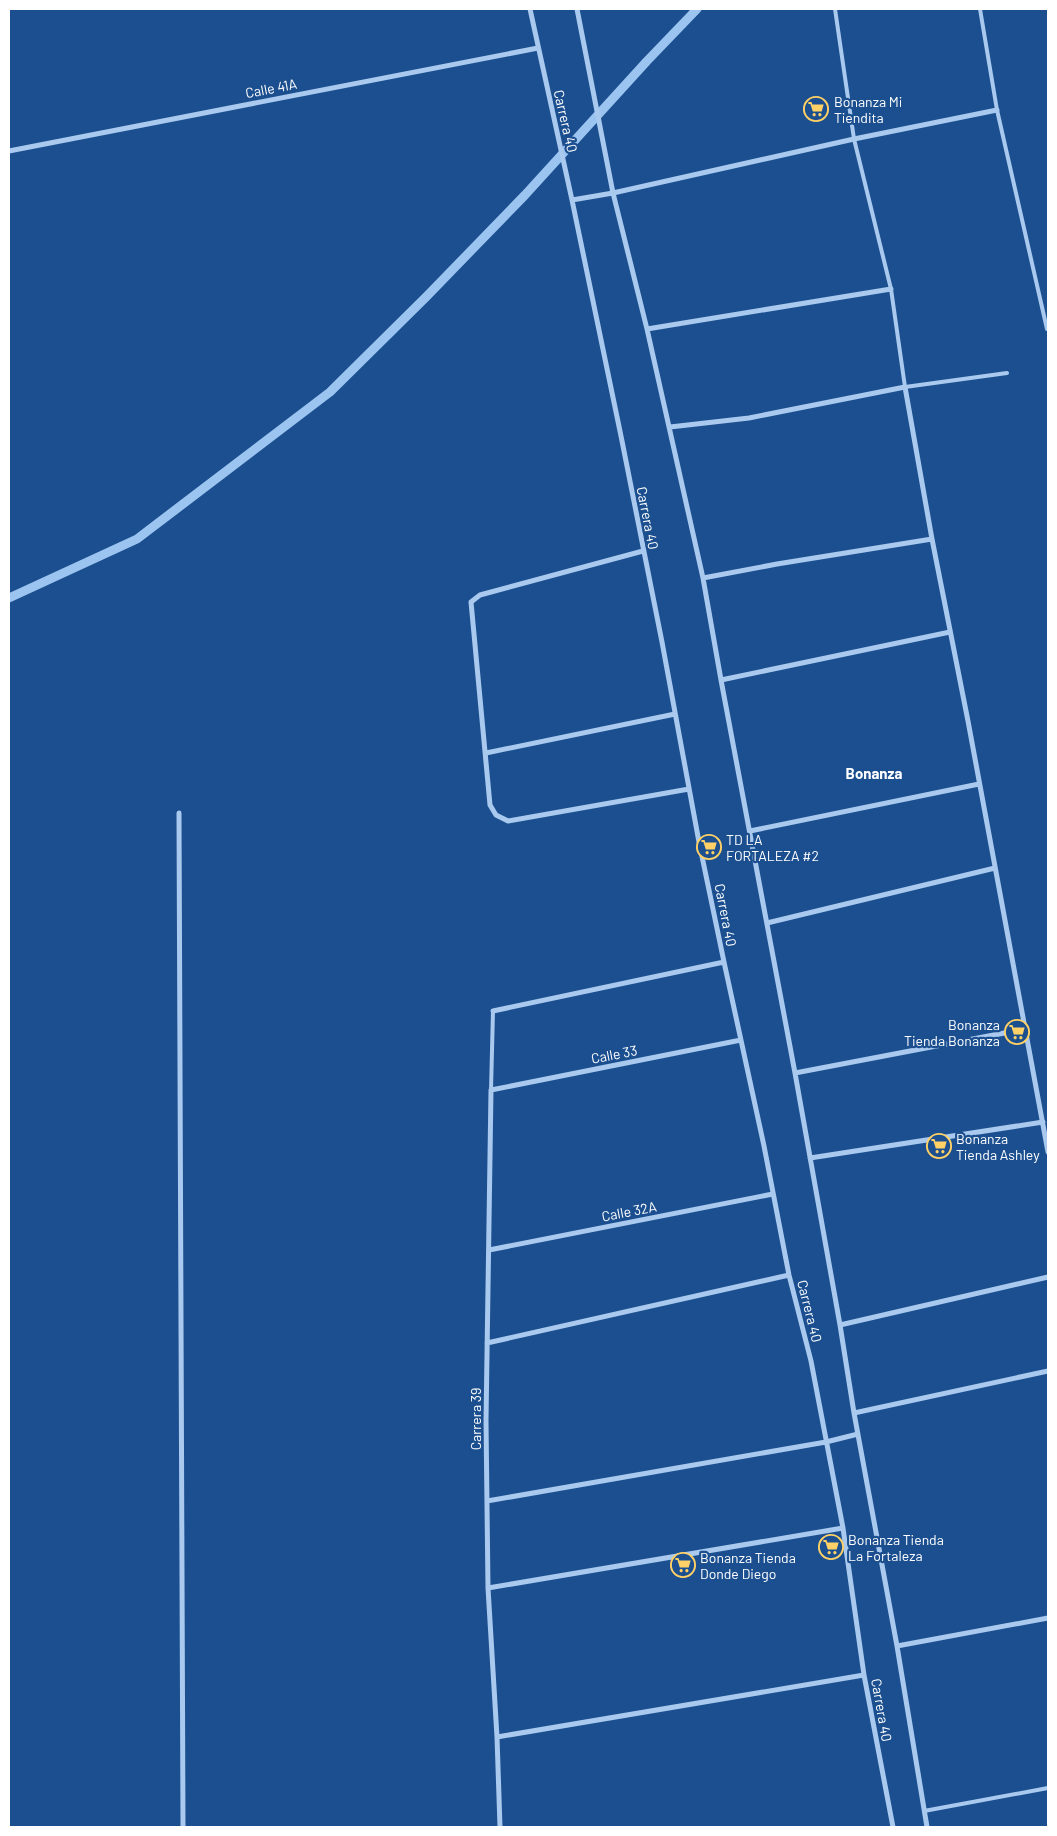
<svg xmlns="http://www.w3.org/2000/svg" width="1057" height="1836" font-family="Barlow,sans-serif">
	<rect width="100%" height="100%" fill="#1b4f8f"/>
	<g fill="none" stroke-linecap="round" stroke-linejoin="round">
		<!-- stream -->
		<path stroke="#9cc4f0" stroke-width="9" d="M 9,598 L 137,539 L 330,392 L 427,296 L 525,195 L 647,61 L 697,9"/>
		<!-- service -->
		<path stroke="#a9c9ee" stroke-width="4" d="M 835,9 L 854,139 L 891,289 L 905,387 L 1007,373
			M 980,9 L 997,110 L 1047,329
			M 491,1090 L 493,1011
			M 924,1811 L 1048,1788"/>
		<!-- minor -->
		<path stroke="#a9c9ee" stroke-width="5" d="M 530,9 L 572,200 L 621,436 L 662,642 L 699,842 L 724,962 L 764,1146 L 789,1275 L 811,1361 L 843,1528 L 864,1675 L 893,1827
			M 577,9 L 613,193 L 647,329 L 703,578 L 721,680 L 795,1073 L 840,1325 L 854,1413 L 897,1646 L 927,1827
			M 9,151 L 538,48
			M 572,200 L 613,193 L 854,139 L 997,110
			M 647,329 L 891,289
			M 670,427 L 749,418 L 905,387 L 932,539 L 968,721 L 1048,1152
			M 643,551 L 480,595 L 471,602 L 490,805 L 496,815 L 508,821 L 689,789
			M 703,578 L 777,564 L 932,539
			M 721,680 L 950,632
			M 486,753 L 675,714
			M 179,813 L 183,1827
			M 750,831 L 979,784
			M 767,923 L 995,868
			M 493,1011 L 724,962
			M 795,1073 L 1025,1029
			M 810,1158 L 1043,1122
			M 489,1250 L 773,1194
			M 840,1325 L 1048,1277
			M 487,1343 L 789,1275
			M 854,1413 L 1048,1371
			M 487,1501 L 826,1442 L 858,1434
			M 488,1588 L 843,1528
			M 897,1646 L 1048,1618
			M 497,1737 L 864,1675
			M 500,1827 L 497,1737 L 488,1588 L 486,1421 L 491,1090 L 741,1040"/>
	</g>
	<!-- icons -->
	<defs>
		<symbol id="supermarket-ring" viewBox="-11 -11 22 22"><circle r="9.5" fill="#1b4f8f" stroke="#ffd166" stroke-width="1.5"/><path d="M-6-5.5h2.5l.6 2H6L4.5 2H-2.5L-4.4-4H-6ZM-1.5 3.2a1.3 1.3 0 1 0 .1 0ZM3 3.2a1.3 1.3 0 1 0 .1 0Z" fill="#ffd166"/></symbol>
	</defs>
	<g fill-rule="evenodd">
		<use href="#supermarket-ring" x="802" y="95" width="28" height="28"/>
		<use href="#supermarket-ring" x="695" y="833" width="28" height="28"/>
		<use href="#supermarket-ring" x="1003" y="1018" width="28" height="28"/>
		<use href="#supermarket-ring" x="925" y="1132" width="28" height="28"/>
		<use href="#supermarket-ring" x="817" y="1533" width="28" height="28"/>
		<use href="#supermarket-ring" x="669" y="1551" width="28" height="28"/>
	</g>
	<g text-anchor="middle" dominant-baseline="central" stroke-width="4.5" stroke-linejoin="round" paint-order="stroke">
		<!-- street labels -->
		<g font-size="14" fill="#fff" stroke="#1b4f8f">
			<text transform="translate(271 88) rotate(-11)">Calle 41A</text>
			<text transform="translate(566 121) rotate(77)">Carrera 40</text>
			<text transform="translate(648 518) rotate(79)">Carrera 40</text>
			<text transform="translate(726 915) rotate(79)">Carrera 40</text>
			<text transform="translate(614 1054) rotate(-11)">Calle 33</text>
			<text transform="translate(629 1211) rotate(-11)">Calle 32A</text>
			<text transform="translate(810 1311) rotate(76)">Carrera 40</text>
			<text transform="translate(475 1419) rotate(-90)">Carrera 39</text>
			<text transform="translate(882 1710) rotate(80)">Carrera 40</text>
		</g>
		<!-- poi labels -->
		<g font-size="14" fill="#fff" stroke="#1b4f8f" text-anchor="start">
			<text x="834" y="101">Bonanza Mi<tspan x="834" dy="16">Tiendita</tspan></text>
			<text x="726" y="839">TD LA<tspan x="726" dy="16">FORTALEZA #2</tspan></text>
			<text x="1000" y="1024" text-anchor="end">Bonanza<tspan x="1000" dy="16">Tienda Bonanza</tspan></text>
			<text x="956" y="1138">Bonanza<tspan x="956" dy="16">Tienda Ashley</tspan></text>
			<text x="848" y="1539">Bonanza Tienda<tspan x="848" dy="16">La Fortaleza</tspan></text>
			<text x="700" y="1557">Bonanza Tienda<tspan x="700" dy="16">Donde Diego</tspan></text>
		</g>
		<!-- neighbourhood labels -->
		<g font-size="15" font-weight="bold" fill="#fff" stroke="#1b4f8f">
			<text x="874" y="773">Bonanza</text>
		</g>
	</g>
	<!-- border -->
	<rect width="1057" height="1836" fill="none" stroke="#ffffff" stroke-width="20"/>
</svg>
